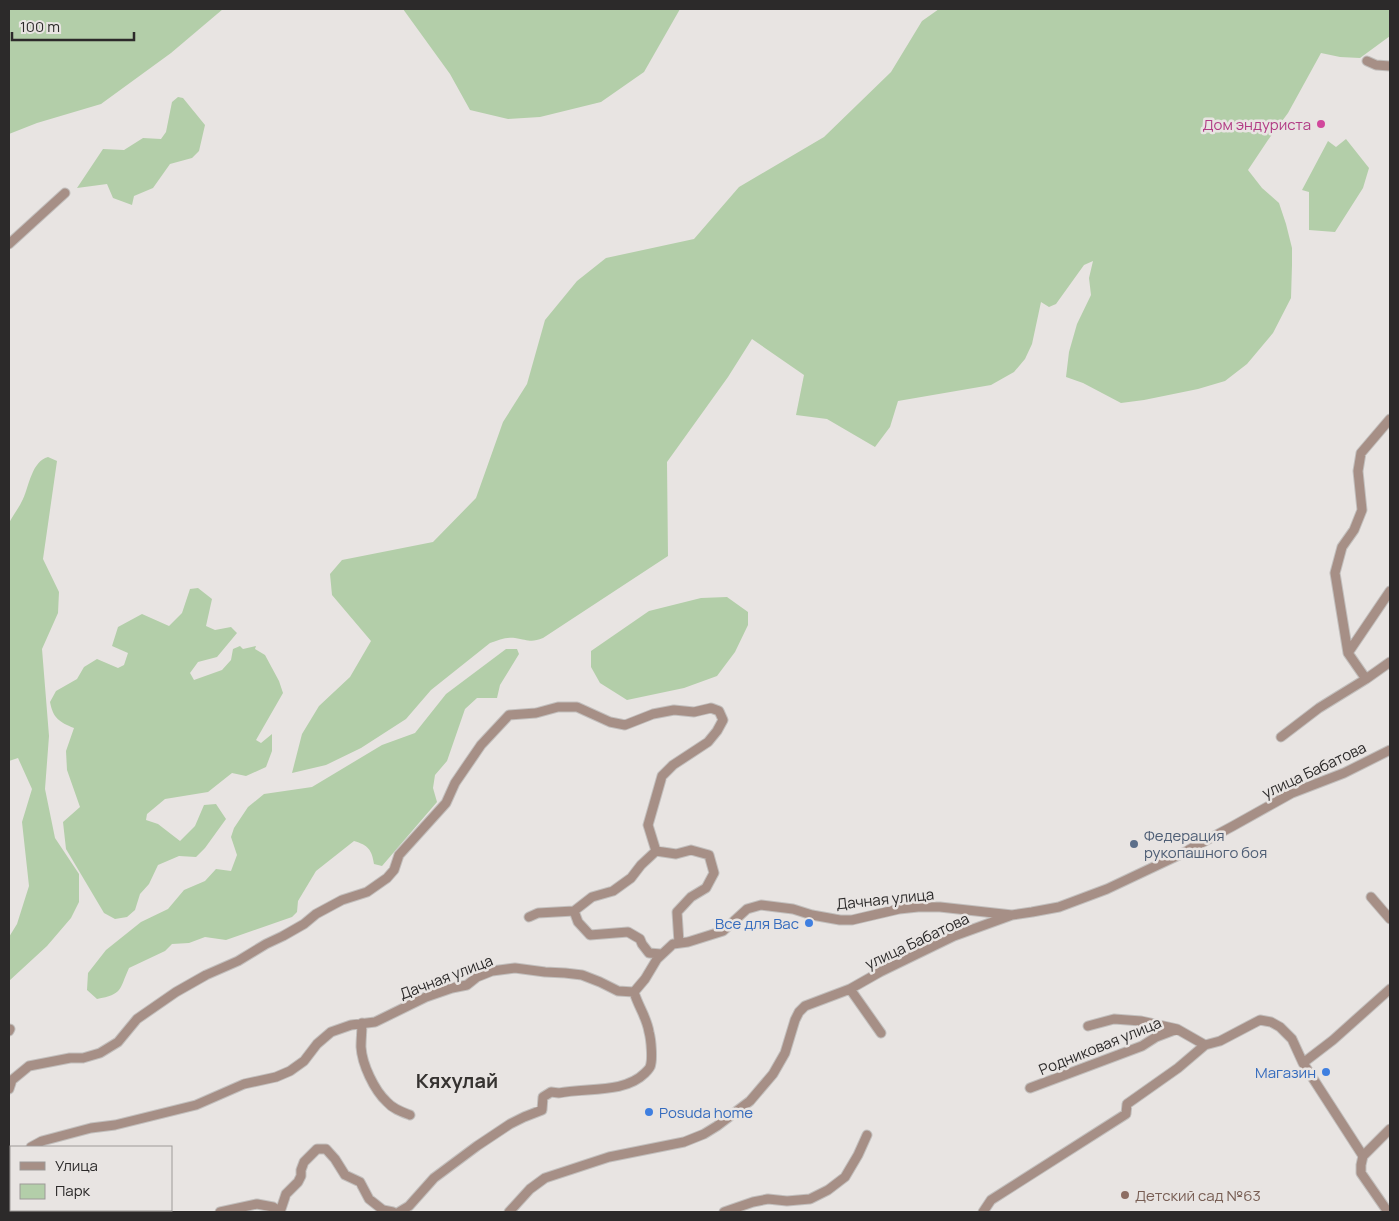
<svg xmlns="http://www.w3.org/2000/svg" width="1399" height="1221" font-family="Manrope,sans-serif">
	<rect width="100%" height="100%" fill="#e8e4e2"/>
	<!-- green -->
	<path fill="#b3cea9" d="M 9,9 L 223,9 L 171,53 L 101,104 L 37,123 L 9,134 Z
		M 403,9 L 680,9 L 644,72 L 601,102 L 540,117 L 508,119 L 470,110 L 450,74 Z
		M 939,9 L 1390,9 L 1390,36 L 1360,58 L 1340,57 L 1321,53 L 1288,113 L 1268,140 L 1248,170 L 1262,188 L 1279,203 L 1286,224 L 1292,248 L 1292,265 L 1291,298 L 1273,333 L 1247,364 L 1225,381 L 1198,389 L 1144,400 L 1121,403 L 1083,383 L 1066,377 L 1069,352 L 1077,324 L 1091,295 L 1089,278 L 1093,261 L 1084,265 L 1056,304 L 1049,307 L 1041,302 L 1032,344 L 1025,359 L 1014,372 L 991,385 L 898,401 L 890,427 L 875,447 L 827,419 L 796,415 L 804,375 L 752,339 L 728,377 L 667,462 L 668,556 L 543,638 C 531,643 528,640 515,638 C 506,637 499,640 490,643 L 431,690 L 406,719 L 361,748 L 326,765 L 292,773 L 302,734 L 319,706 L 350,677 L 371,641 L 332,595 L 330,574 L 342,560 L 433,542 L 476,498 L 503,422 L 527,384 L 545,320 L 577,281 L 606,258 L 694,239 L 739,187 L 824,137 L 891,72 L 922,21 Z
		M 178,97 L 183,98 L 205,125 L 199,151 L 192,158 L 170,164 L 153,188 L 134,196 L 132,205 L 113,198 L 107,184 L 77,188 L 103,149 L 124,150 L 143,138 L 161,139 L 166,132 L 172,102 Z
		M 1346,139 L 1369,168 L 1363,188 L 1335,232 L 1309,230 L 1309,192 L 1302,190 L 1328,141 L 1336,147 Z
		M 48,457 L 57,461 L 43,559 L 59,592 L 58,613 L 42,649 L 49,736 L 45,789 L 55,838 L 79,874 L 79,902 L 71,918 L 47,946 L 9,981 L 9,937 L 17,924 L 29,886 L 22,822 L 32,789 L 18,758 L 9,761 L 9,523 C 13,515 19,508 23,499 C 29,486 32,461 48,457 Z
		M 198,588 L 212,599 L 206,626 L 215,630 L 231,627 L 237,633 L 217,657 L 198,662 L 190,673 L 194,680 L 222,670 L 231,660 L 233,649 L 240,646 L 243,649 L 256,646 L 255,649 L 265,655 L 279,681 L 283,693 L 256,740 L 261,743 L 272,734 L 272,751 L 266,767 L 246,776 L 232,773 L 208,792 L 165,799 L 147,814 L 146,820 L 158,824 L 180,841 L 195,826 L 204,805 L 216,804 L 226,819 L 205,848 L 196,857 L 179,856 L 158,865 L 149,884 L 140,894 L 135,910 L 127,917 L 115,919 L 104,913 L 66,849 L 63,822 L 80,807 L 67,770 L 66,751 L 74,728 C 59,722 53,718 50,702 L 56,691 L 77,679 L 84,667 L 97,659 L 118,668 L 124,665 L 128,653 L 112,646 L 118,627 L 142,614 L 169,626 L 182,613 L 190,589 Z
		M 727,597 L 748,612 L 748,625 L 735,652 L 717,676 L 684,688 L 627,700 L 600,683 L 591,667 L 591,651 L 649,611 L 701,598 Z
		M 506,649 L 517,649 L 519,654 L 500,685 L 497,698 L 477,698 L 465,709 L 447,761 L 435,775 L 433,788 L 437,802 L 382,866 L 374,864 C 372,850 368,845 354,841 L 316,871 L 298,901 L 297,912 L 292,917 L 226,940 L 205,937 L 189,943 L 172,944 L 165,951 L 129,968 C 119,990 123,994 97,999 L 87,990 L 88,973 L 106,950 L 141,922 L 168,909 L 184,890 L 205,881 L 216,869 L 231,871 L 237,855 L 231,837 L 234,828 L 248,807 L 264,794 L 312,787 L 382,745 L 415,733 L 446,694 Z"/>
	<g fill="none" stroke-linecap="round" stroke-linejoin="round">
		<defs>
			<path id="street" d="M 1367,61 L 1376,65 L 1390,66
				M 9,244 L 65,193
				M 1348,653 L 1335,573 L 1342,547 L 1354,530 L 1362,510 L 1358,471 L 1361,453 L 1390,419
				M 1366,679 L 1348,653 L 1390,591
				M 1281,737 L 1319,708 L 1366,679 L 1390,662
				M 656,851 L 676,854 L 691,850 L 709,855 L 714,873 L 706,888 L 691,897 L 677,912 L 679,943
				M 1371,897 L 1390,919
				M 574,911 L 592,897 L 613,891 L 631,878 L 641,865 L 656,851
				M 529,917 L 538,913 L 574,911 L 578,922 L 590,935 L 628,932 L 640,939 L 642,944 L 649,953 L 661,954
				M 850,989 L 881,1033
				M 362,1023 C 362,1031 361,1039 361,1047 C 362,1064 374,1090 387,1102 C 393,1109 402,1112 410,1115
				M 1088,1026 L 1114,1019 L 1141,1021 L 1177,1029
				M 9,1031 L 10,1029
				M 1303,1063 L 1333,1040 L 1390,989
				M 1030,1088 L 1142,1046 L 1156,1037 L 1177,1029 L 1205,1045
				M 9,1089 L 12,1080 L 29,1066 L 70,1058 L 83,1058 L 100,1053 L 118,1042 L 137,1019 L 176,992 L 206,975 L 238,961 L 266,944 L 283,936 L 304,924 L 316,914 L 342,900 L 367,892 L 387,878 L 394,870 L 399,855 L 446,803 L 455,783 L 481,745 L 509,715 L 536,713 L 558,707 L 577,707 L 610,722 L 625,725 L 653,714 L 674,710 L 694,712 L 711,708 L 719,711 L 723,720 L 717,731 L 708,742 L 673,765 L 662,776 L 648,825 L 656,851
				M 31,1147 L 42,1141 L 91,1128 L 115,1125 L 196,1105 L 244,1084 L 276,1077 L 290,1071 L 304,1061 L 317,1044 L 331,1032 L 351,1025 L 375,1022 L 426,997 L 452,988 L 467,985 L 477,977 L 492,971 L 515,968 L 545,972 L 565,973 L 582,975 L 600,982 L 618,991 L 634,992 L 645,979 L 657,959 L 673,944 L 688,942 L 723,931 L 747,909 L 761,905 L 793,909 L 812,915 L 840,920 L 852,920 L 899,909 L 918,907 L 940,907 L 1012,915
				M 9,1154 L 11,1159
				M 1363,1156 L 1390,1129
				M 220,1212 L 257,1204 L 273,1207 L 280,1212 L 286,1194 L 298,1182 L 301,1176 L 301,1170 L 304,1162 L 317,1149 L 326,1149 L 335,1159 L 345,1175 L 360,1182 L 369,1199 L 383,1210 L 393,1212
				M 399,1212 L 409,1206 L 434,1178 L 477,1146 L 510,1124 L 524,1117 L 542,1110 L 543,1097 L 551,1092 L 559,1093 C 586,1087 624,1094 645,1073 C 646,1072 650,1068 650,1067 C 653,1060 651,1039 649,1032 C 647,1018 638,1006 634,992
				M 509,1212 L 530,1189 L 545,1178 L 609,1157 L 684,1142 L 704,1134 L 717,1126 L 750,1101 L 773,1074 L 785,1053 L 795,1020 L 799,1012 L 805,1006 L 850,989 L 880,972 L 954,936 L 1012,915 L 1032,912 L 1059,907 L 1107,889 L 1179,855 L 1233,826 L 1292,793 L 1344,773 L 1390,750
				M 724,1212 L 753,1202 L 768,1199 L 787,1201 L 810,1199 L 828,1190 L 845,1177 L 858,1155 L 867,1135
				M 983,1212 L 991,1200 L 1126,1114 L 1127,1104 L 1178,1068 L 1205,1045 L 1220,1041 L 1260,1020 L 1271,1022 L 1280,1027 L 1292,1039 L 1303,1063 L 1363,1156 L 1361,1165 L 1361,1173 L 1388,1212"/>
		</defs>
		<!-- street casing -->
		<use href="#street" stroke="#c2bfbd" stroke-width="11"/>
		<!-- street -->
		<use href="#street" stroke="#a68f86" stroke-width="9"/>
	</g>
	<!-- markers -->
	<circle fill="#d1479c" stroke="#e8e4e2" stroke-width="2" cx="1321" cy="124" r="5"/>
	<circle fill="#5c6f8a" stroke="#e8e4e2" stroke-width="2" cx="1134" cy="844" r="5"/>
	<g fill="#3f7fe0" stroke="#e8e4e2" stroke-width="2">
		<circle cx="809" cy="923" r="5"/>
		<circle cx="1326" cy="1072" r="5"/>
		<circle cx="649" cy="1112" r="5"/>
	</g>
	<circle fill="#8d6e63" stroke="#e8e4e2" stroke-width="2" cx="1125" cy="1195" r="5"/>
	<g text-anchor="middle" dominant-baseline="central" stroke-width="5" stroke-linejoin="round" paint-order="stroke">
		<!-- hotel labels -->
		<g font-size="15" fill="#b23c85" stroke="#e8e4e2" text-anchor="end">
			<text x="1311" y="124">Дом эндуриста</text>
		</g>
		<!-- street labels -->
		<g font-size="15" fill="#2c2a2a" stroke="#e8e4e2">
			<text transform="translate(1314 770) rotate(-25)">улица Бабатова</text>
			<text transform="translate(885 899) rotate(-6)">Дачная улица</text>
			<text transform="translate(917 941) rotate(-25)">улица Бабатова</text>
			<text transform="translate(446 977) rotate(-21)">Дачная улица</text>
			<text transform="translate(1100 1046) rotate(-22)">Родниковая улица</text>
		</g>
		<!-- service labels -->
		<g font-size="15" fill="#4e5e75" stroke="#e8e4e2" text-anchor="start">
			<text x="1144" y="835">Федерация<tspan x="1144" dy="17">рукопашного боя</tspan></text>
		</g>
		<!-- shop labels -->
		<g font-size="15" fill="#366cbe" stroke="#e8e4e2" text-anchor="end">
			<text x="799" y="923">Все для Вас</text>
			<text x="1316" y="1072">Магазин</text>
			<text x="659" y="1112" text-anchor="start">Posuda home</text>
		</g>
		<!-- education labels -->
		<g font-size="15" fill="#785e54" stroke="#e8e4e2" text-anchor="start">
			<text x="1135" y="1195">Детский сад №63</text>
		</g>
		<!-- district labels -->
		<g font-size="20" font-weight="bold" fill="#363331" stroke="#e8e4e2">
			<text x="457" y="1080">Кяхулай</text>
		</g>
	</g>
	<!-- border -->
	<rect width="1399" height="1221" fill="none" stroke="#2c2a2a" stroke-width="20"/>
	<!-- legend -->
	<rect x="10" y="1146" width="162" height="65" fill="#e8e4e2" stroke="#9d9a98"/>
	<rect x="20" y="1162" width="25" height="8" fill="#a68f86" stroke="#9d9a98"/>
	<text x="55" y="1171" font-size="15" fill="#2c2a2a">Улица</text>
	<rect x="20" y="1184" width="25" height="15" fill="#b3cea9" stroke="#9d9a98"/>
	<text x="55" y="1196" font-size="15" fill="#2c2a2a">Парк</text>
	<!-- scale -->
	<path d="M12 32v8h122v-8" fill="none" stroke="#2c2a2a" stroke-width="2.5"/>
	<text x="20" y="32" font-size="15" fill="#2c2a2a" stroke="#e8e4e2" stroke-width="4" paint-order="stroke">100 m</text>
</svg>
